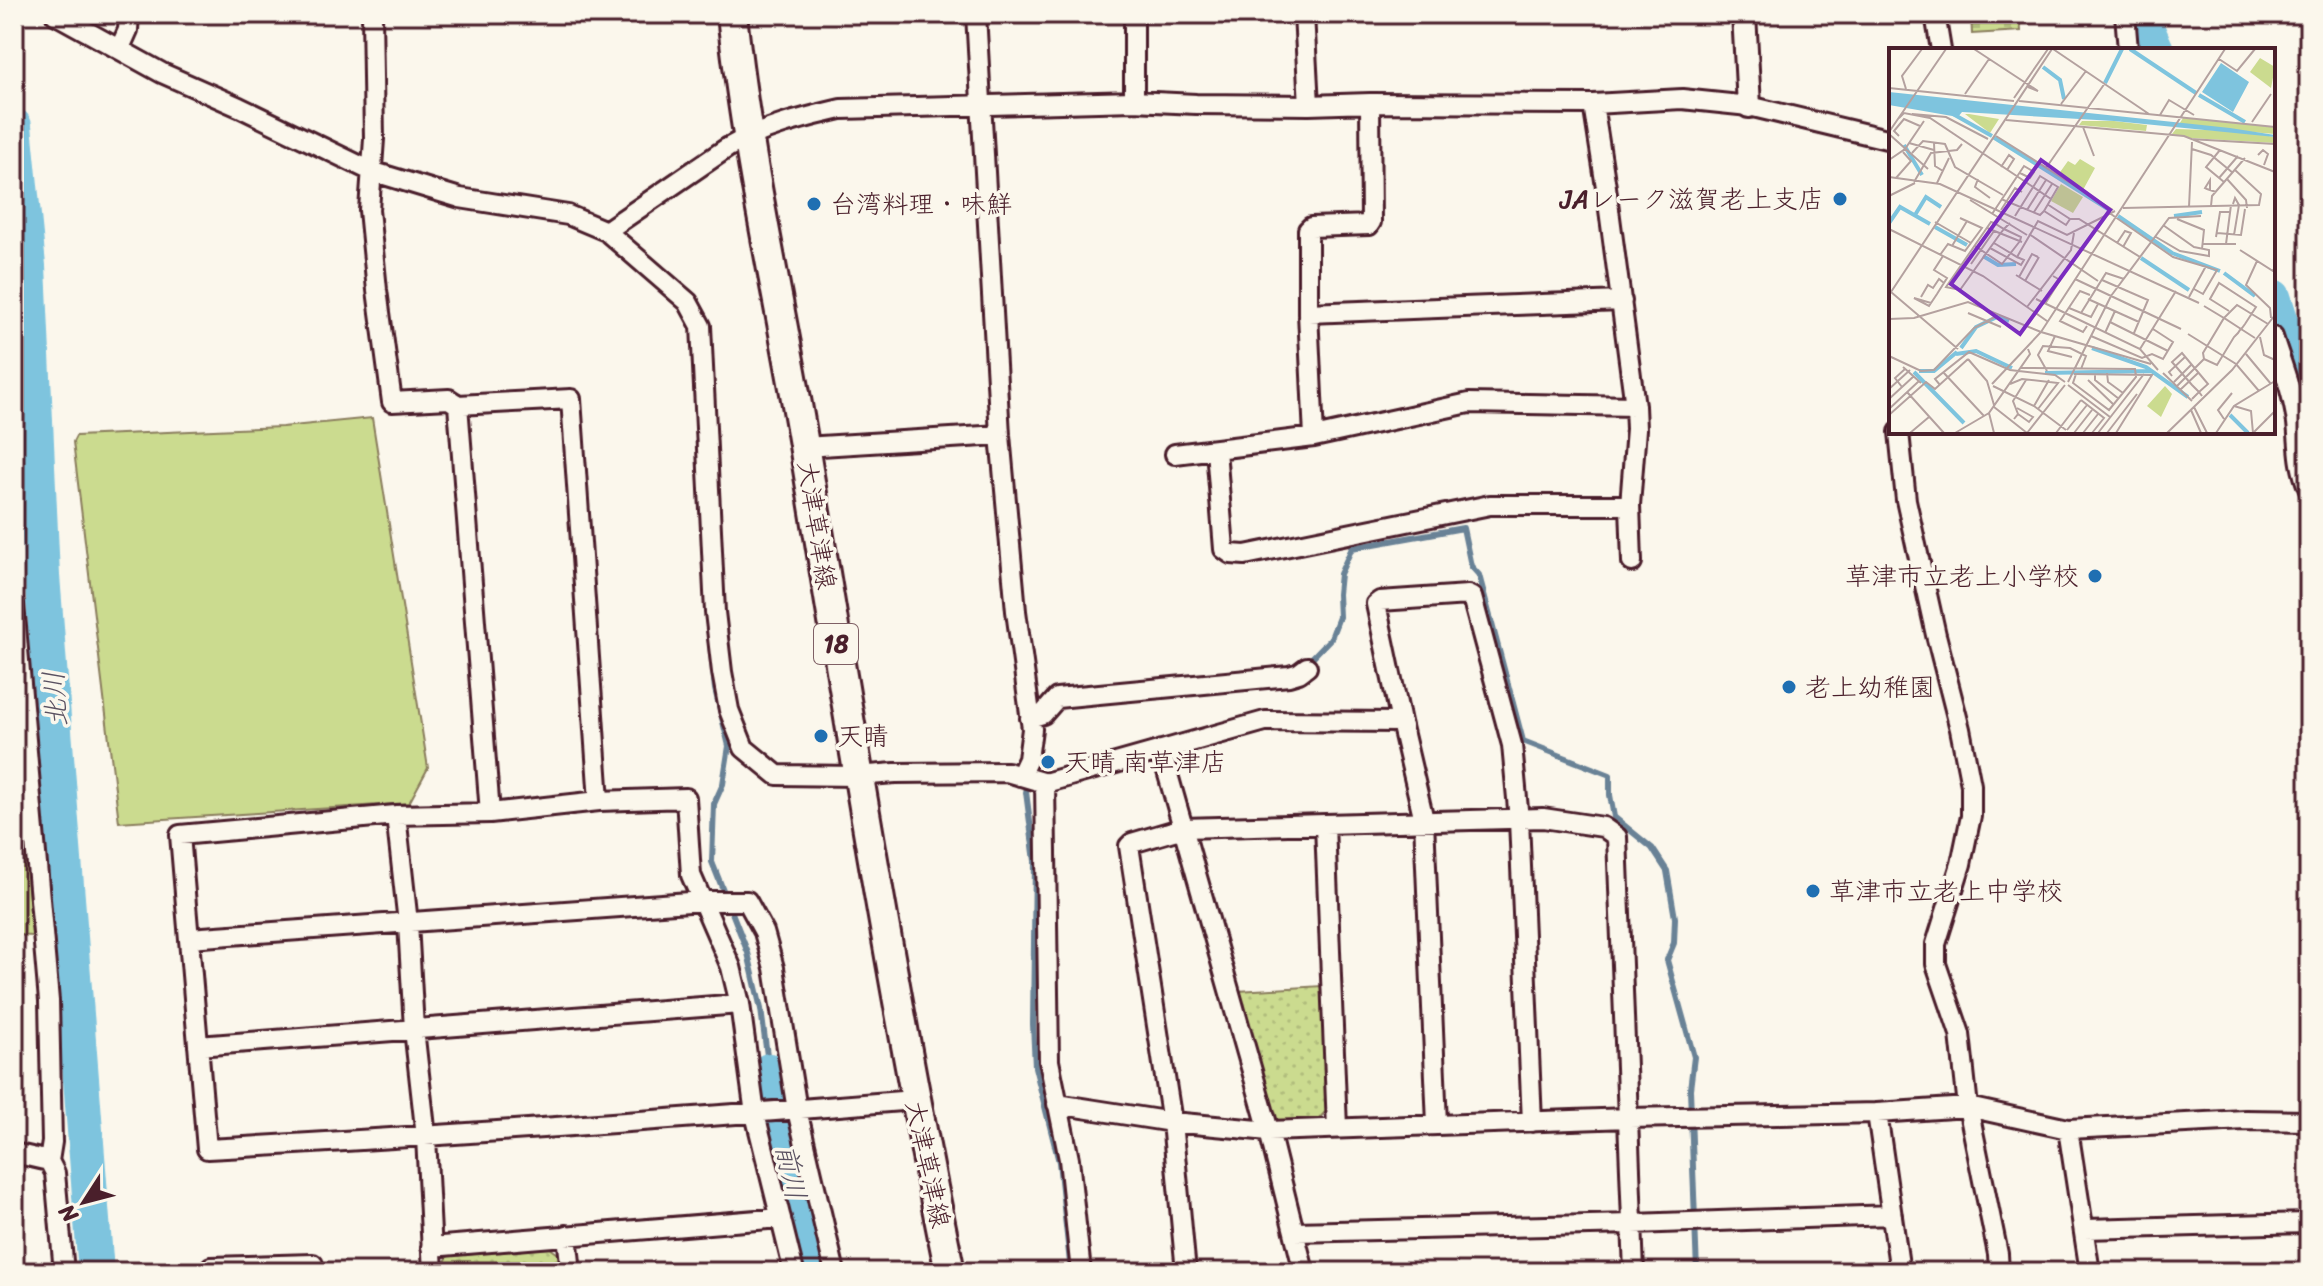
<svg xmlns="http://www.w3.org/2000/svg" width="2323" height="1286" font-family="Sriracha,'Klee One',sans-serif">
	<defs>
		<pattern id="cemetery-stones" width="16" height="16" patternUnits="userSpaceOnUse" patternTransform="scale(2)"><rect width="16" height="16" fill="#cbdb8f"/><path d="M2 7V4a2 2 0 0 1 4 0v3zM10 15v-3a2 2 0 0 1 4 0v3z" fill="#b0bc7c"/></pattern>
		<pattern id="park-dots" width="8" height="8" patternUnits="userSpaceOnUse" patternTransform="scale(2)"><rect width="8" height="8" fill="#cbdb8f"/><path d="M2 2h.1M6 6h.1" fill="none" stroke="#b0bc7c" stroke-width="1.8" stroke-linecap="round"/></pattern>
	</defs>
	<rect width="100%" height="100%" fill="#fbf7ec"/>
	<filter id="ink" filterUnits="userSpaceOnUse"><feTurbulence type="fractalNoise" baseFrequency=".0125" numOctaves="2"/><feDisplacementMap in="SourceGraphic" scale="16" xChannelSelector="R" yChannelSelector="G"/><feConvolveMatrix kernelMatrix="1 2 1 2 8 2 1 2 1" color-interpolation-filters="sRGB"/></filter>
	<g filter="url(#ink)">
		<!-- green -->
		<path fill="#cbdb8f" stroke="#8a7d5d" stroke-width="2" d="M 372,418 L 428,768 L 409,803 L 119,822 L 73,442 L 76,436 L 282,427 Z
			M 14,717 L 32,936 L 14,935 Z"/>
		<!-- cemetery -->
		<path fill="url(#cemetery-stones)" stroke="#8a7d5d" stroke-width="2" d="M 1971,14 L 2037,14 L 2037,15 L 2020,17 L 2021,31 L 1972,34 Z"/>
		<!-- park -->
		<path fill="url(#park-dots)" stroke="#8a7d5d" stroke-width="2" d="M 1322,986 L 1326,1111 L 1318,1120 L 1279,1121 L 1268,1106 L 1238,991 Z
			M 550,1248 L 561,1256 L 561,1272 L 443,1272 L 443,1266 L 448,1256 Z"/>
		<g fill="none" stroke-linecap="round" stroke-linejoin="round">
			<!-- stream -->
			<path stroke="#698296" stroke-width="6" d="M 706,607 L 715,689 L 729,746 L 723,784 L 714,804 L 712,862 L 748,953 L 761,1009 L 769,1071
				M 1307,663 L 1331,638 L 1339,617 L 1338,594 L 1340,574 L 1352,548 L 1463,528 L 1471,566 L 1479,575 L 1523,741 L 1610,775 L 1610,795 L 1614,817 L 1652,848 L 1667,871 L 1675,918 L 1674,943 L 1667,960 L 1694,1057 L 1690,1089 L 1697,1272
				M 1035,761 L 1026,792 L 1035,861 L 1033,1024 L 1035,1067 L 1059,1162 L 1071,1272"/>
			<!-- river -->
			<path stroke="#7ec4de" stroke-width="36" d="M 2140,14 L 2156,50
				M 14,126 L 28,266 L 42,576 L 96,1272
				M 2273,297 L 2309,408
				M 769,1071 L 813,1272"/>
			<defs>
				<path id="minor" d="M 55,14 L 162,73 L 239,107 L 371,171 L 460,198 L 568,215 L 606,231 L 688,302 L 701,326 L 715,612 L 722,672 L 729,710 L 744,748 L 777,775 L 857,776 L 895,773 L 1007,772 L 1045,783 L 1265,721 L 1401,722 L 1424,820 L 1437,1124
					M 372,14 L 374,139 L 369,210 L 377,290 L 392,402 L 449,399 L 458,405
					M 976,14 L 1000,435 L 1016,611 L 1032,729 L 1028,759 L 1020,776
					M 1134,14 L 1134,101
					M 1304,14 L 1309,105
					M 1935,14 L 1941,50
					M 2125,14 L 2128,50
					M 120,48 L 128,30 L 129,14
					M 1593,104 L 1606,187 L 1635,406 L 1636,429 L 1630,505 L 1632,562
					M 606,231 L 727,148 C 762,128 802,118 841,109 L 1134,101 L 1196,104 L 1309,105 L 1370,103 L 1593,104 L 1682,99 L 1749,106 L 1891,140
					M 1308,313 L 1622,301
					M 2273,337 C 2282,365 2293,393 2297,423 C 2300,451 2298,463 2309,490
					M 1899,432 L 1906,500 L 1936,635 L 1960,729 L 1971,785 L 1971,816 L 1961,864 L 1936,944 L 1936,964 L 1960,1034 L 1968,1107 L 1998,1254 L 1999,1272
					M 1314,437 L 1308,313 L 1308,230 L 1311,227 L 1369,225 L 1371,222 L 1370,103
					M 804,447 L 1000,435
					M 1216,450 L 1224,549 L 1231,554 L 1245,555 L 1490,505 L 1630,505
					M 1175,454 L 1314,437 L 1469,403 L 1635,406
					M 14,604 L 49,1001 L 52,1142 L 49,1161 L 55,1173 L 64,1272
					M 1030,718 L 1043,714 L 1057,698 L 1289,676 L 1299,673 L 1307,667
					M 1401,722 L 1376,604 L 1380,601 L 1468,595 L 1472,597 L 1512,745 L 1519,820 L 1532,1122
					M 1161,750 L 1269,1131 L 1304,1272
					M 1045,783 L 1049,1061 L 1069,1159 L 1081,1272
					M 490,813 L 458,405 L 571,399 L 599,801
					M 396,815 L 408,923 L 414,1029 L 426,1137 L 433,1272
					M 1325,825 L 1337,1128
					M 189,938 L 703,901 L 747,901 L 764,932 L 774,968 L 797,1110 L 835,1272
					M 198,1046 L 740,1004
					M 1057,1104 L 1172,1122 L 1269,1131 L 1629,1118 L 1877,1113 L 1968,1107 L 2068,1129 L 2245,1120 L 2309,1121
					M 1877,1113 L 1900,1272
					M 2068,1129 L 2090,1272
					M 14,1153 L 49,1161
					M 2085,1229 L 2309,1223
					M 1295,1232 L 1633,1224 L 1892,1215
					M 567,1235 L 571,1272
					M 431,1247 L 781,1218
					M 211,1272 L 211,1267 L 313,1264 L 314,1272
					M 794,1272 L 755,1114 L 740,1004 L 731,967 L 691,875 L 686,798 L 599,801 L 490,813 L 396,815 L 180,835 L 207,1149 C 443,1136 679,1119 914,1100
					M 1186,1272 L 1172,1122 L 1129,846 L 1132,843 L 1183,828 L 1543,818 L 1603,827 L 1617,837 L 1634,1272"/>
				<path id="tertiary" d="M 1744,14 L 1749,106"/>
				<path id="primary" d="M 732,14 C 747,161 781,305 805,451 C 850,725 894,999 950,1272"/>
			</defs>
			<!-- minor casing -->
			<use href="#minor" stroke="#4a1f2b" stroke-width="24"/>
			<!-- tertiary casing -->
			<use href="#tertiary" stroke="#4a1f2b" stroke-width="28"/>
			<!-- primary casing -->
			<use href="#primary" stroke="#4a1f2b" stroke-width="34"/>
			<!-- minor -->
			<use href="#minor" stroke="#fbf7ec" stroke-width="18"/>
			<!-- tertiary -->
			<use href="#tertiary" stroke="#fbf7ec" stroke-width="22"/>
			<!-- primary -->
			<use href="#primary" stroke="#fbf7ec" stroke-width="28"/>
		</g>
	</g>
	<!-- markers -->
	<g fill="#1f6fb2" stroke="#fbf7ec" stroke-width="3">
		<circle cx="1840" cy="199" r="8"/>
		<circle cx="814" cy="204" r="8"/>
		<circle cx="2095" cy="576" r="8"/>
		<circle cx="1789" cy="687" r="8"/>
		<circle cx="821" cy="736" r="8"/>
		<circle cx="1048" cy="762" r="8"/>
		<circle cx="1813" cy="891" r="8"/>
	</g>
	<g text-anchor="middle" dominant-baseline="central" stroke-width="7" stroke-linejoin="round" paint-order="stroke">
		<!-- shield labels -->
		<rect fill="#fbf7ec" stroke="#7f6065" stroke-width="2" x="814" y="624" width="44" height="40" rx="6"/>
		<g font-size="24" font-weight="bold" fill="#4a1f2b">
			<text x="836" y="644">18</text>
		</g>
		<!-- poi labels -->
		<g font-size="26" fill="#4a1f2b" stroke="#fbf7ec" text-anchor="start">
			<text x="1824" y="199" text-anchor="end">JAレーク滋賀老上支店</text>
			<text x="830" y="204">台湾料理・味鮮</text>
			<text x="2079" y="576" text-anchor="end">草津市立老上小学校</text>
			<text x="1805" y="687">老上幼稚園</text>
			<text x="837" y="736">天晴</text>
			<text x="1064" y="762">天晴 南草津店</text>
			<text x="1829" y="891">草津市立老上中学校</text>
		</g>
		<!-- street labels -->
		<g font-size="26" fill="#4a1f2b" stroke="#fbf7ec">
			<text transform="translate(817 525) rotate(81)">大津草津線</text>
			<text transform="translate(928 1164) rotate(78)">大津草津線</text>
		</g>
		<!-- water labels -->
		<g font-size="28" font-style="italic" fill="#5a5161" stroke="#fbf7ec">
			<text transform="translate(55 699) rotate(-94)">北川</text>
			<text transform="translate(791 1172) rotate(78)">前川</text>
		</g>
	</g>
	<!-- overview -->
	<g transform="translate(1889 48)">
		<rect width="386" height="386" fill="#fbf7ec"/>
		<path d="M 371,10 L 386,19 L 382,40 L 361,24 ZM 294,70 L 384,79 L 386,86 L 289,78 ZM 193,73 L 225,73 L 258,77 L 257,83 L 190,77 ZM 287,81 L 348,83 L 386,89 L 386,95 L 301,90 L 283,86 ZM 191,111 L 206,120 L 194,142 L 169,127 L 179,113 L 186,117 ZM 172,136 L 194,149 L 184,165 L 162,153 ZM 276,338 L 283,346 L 272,369 L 258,358 Z" fill="#cbdb8f"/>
		<path d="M 76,66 L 80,66 L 110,71 L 101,85 Z" fill="#cbdb8f"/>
		<path d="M 332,15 L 360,34 L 344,64 L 313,44 ZM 0,44 L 341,80 L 386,87 L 386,89 L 225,73 L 73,64 L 69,69 L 0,57 Z" fill="#7ec4de"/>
		<path fill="none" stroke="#7ec4de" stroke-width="4" d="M 241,1 L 307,45M 154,19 L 171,32 L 175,51M 216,35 L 233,1M 310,47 L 356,74M 64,66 L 103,88M 104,89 L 222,163M 15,97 L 33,127M 26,167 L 37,149 L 52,159M 229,168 L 283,205 L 331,223M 285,168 L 313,164M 0,175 L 11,159 L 41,176M 46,179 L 78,197M 94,208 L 109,217 L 127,216M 252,210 L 300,242M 335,225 L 366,248M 72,300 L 87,279 L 108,269 L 120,273M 203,300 L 257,319 L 299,349M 67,306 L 87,303 L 123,320M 30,323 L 45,323 L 68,304M 25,324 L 75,375M 156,325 L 263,323M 341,367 L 359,385"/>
		<path fill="none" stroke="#b4a19f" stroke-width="2" d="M 85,1 L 149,43 L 139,39M 164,1 L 260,66M 330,11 L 348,23 L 366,1M 0,40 L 125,53M 17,41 L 13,28 L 33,1M 76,46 L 100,11M 125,50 L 159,1M 130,53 L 386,79M 172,56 L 197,23M 23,66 L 57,69 L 99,91M 271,67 L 280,52 L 305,67M 10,70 L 15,65 L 41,70 L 162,151M 117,72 L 295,88 L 386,124M 363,74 L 382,46M 194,79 L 205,108M 0,84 L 57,1M 0,86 L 39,121M 10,88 L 5,83 L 15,71 L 31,78M 107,88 L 224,162M 301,91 L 386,96M 20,95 L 45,102M 45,95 L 46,118 L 54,123M 303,101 L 322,107 L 344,125M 331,102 L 317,119 L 335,134M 23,105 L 34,93 L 56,96 L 66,119 L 114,147M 369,107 L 374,102 L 379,106 L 375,117M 0,112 L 16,101 L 35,73M 112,119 L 120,107 L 125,111 L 118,122M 157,120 L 216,35M 0,129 L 51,136 L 310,255M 7,130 L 22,113 L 14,104M 330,130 L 349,108M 89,131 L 86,139 L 101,150M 338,131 L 357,152 L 358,160M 25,134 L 42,105 L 68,102 L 73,96M 48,135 L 60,110M 321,142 L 321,132 L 316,140 L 318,141 L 327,144M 0,148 L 26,135M 112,151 L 151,167 L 155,163 L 177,177 L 181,171 L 158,156M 81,152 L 138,187M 344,156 L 346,150 L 350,157 L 345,187M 322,158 L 323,148 L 356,110M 300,159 L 303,94M 234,160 L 370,157 L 372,146 L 346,122M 112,162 L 126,140 L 133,144M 138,162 L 157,132M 145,164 L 163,136M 219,164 L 284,209 L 328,222 L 314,246 L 305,241M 103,166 L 135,118 L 145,124 L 141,130 L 131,125M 126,168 L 151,128 L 169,139 L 155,163M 181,171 L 190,171 L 251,209M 288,171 L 315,182 L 313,201M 46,174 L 82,195M 121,175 L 115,181 L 111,186 L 71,242 L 57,239 L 102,174 L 105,175 L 115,181 L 132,189 L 131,193M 98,180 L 133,194M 0,181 L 94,228 L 158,273M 328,185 L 352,187 L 356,161M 140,186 L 209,233M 267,189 L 291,203 L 320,208 L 320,202 L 305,199 L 274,177M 327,189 L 331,164 L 341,164M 105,195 L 128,209 L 149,173 L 178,187 L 226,163M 228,195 L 236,183 L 242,185 L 234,199M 313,196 L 347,196M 337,196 L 342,157M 63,198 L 78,173M 86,198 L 113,216 L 131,193M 101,200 L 132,217 L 135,212 L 128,209M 351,202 L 384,223 L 386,218M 51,207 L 59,196 L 76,203 L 93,180 L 71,170M 368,213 L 357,237 L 381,260 L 382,270M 82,216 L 105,183M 127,227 L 153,243M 130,229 L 143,206 L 149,209M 186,231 L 292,281M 213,232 L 259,252 L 245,285M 136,233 L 150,209M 2,244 L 69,301M 0,247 L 163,1M 32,249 L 39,237 L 44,240 L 50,231 L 55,235M 300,249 L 317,218M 147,251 L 251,301 L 269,322M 199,251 L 250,274M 42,255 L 25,250 L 40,258 L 48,246 L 58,230 L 45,222 L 54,208M 156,256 L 171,232 L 164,228M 315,258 L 335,270 L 348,257 L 379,276M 138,259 L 182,202 L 185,185M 180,260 L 202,269 L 209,256M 340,263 L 321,251 L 330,235 L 367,259 L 356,276 L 353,280 L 351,282 L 349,285 L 345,289 L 328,317 L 315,311 L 314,305 L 335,270 L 352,281 L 366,290M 79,265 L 112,279M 192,265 L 217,225 L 235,231M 0,271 L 25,270 L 79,254 L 152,284 L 262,316M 221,274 L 279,303M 198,278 L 194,284 L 171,273 L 191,243 L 201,247M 216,285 L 226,263M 299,286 L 347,316 L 370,343M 166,288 L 159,303 L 183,309M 202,288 L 253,310 L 263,306 L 274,311 L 284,294 L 264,281M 371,289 L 375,307 L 386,312M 251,301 L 287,243M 357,306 L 382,336M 0,308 L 32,323 L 45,322 L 85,280 L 108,268M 79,311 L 98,333 L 105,357M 14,319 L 32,335M 131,320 L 246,321 L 247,329 L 220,362 L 184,335 L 187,326M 158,323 L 149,307 L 154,298 L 181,300 L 197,308 L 192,321M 54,324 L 95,368M 218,325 L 219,334 L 234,345M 274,325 L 303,353M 185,326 L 263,327 L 227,385M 206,326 L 206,332 L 230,351M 283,328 L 280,324 L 296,309M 199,332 L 225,357M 179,334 L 222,248 L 280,170 L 312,168M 285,334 L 303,316M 103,336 L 152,284 L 336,1M 121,336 L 133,331 L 169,335 L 149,361M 51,337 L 46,331 L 80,304 L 121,322 L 166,327 L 176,334M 179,337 L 221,369M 104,338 L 145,358 L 177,382M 13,339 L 6,330 L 16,321M 287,339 L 315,311M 0,341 L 21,322M 291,342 L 309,325M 18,344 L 55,385M 0,351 L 25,328M 303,351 L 310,344 L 319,336 L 293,305 L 283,314 L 303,337 L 310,344 L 313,348M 192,352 L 215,370 L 203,385M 145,358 L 160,332M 345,358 L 362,363 L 364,385M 105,359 L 138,385M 305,359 L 318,385M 128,360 L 144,369 L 140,374 L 129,366M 0,361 L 30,333M 302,362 L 312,385M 0,367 L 37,334 L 46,341 L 79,311M 125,371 L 129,366 L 124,353 L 137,332M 335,371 L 329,362 L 343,345M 178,382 L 198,357M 21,385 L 40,369M 66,385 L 100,365M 105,385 L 100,365 L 141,306 L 139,301M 138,385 L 176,337M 167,385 L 192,352M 185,385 L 203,362M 194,385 L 209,366M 209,385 L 255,326M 218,385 L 248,346M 278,385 L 343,322 L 386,267M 327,385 L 345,358 L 386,333M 364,385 L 386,363"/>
		<path fill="#7b2cbf" fill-opacity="0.15" stroke="#7b2cbf" stroke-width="4" d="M 152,112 L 221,162 L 131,286 L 62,236 Z"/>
		<rect width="386" height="386" fill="none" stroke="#4a1f2b" stroke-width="4"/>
	</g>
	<!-- margin -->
	<rect width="2323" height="1286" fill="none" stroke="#fbf7ec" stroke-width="48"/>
	<rect x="24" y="24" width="2275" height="1238" fill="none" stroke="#4a1f2b" stroke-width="3" filter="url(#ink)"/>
	<!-- north arrow -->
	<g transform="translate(84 1202) rotate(234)" stroke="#fbf7ec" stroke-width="6" paint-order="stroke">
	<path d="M0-6L14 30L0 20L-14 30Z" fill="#4a1f2b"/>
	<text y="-12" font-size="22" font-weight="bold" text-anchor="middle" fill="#4a1f2b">N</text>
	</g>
</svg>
